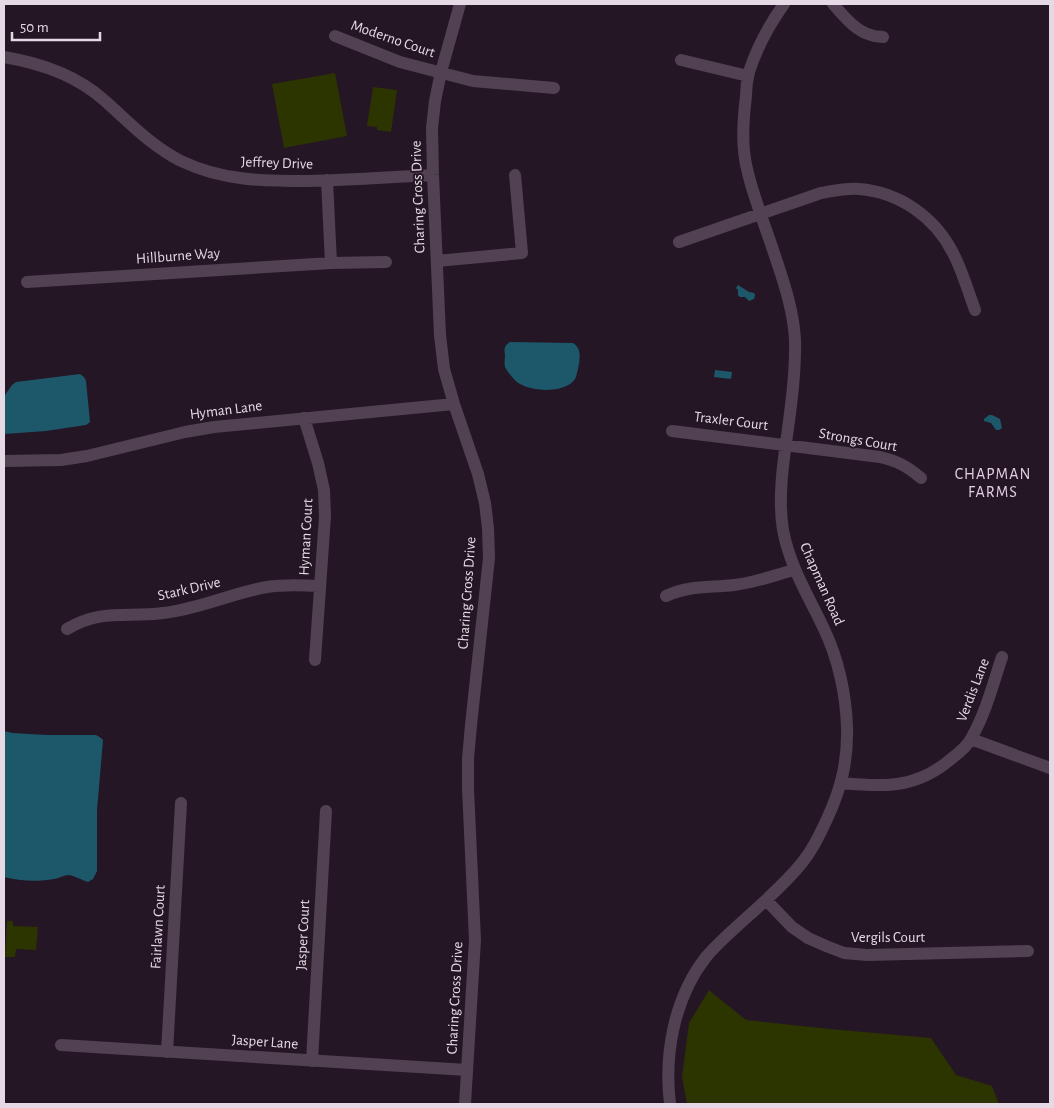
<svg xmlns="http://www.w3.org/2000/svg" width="1054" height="1108" font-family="'Alegreya Sans',sans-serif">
	<rect width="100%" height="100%" fill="#251626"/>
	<!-- green -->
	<path fill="#2c3400" d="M 335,73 L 347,136 L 284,148 L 272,84 Z
		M 373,87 L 397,90 L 391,132 L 377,130 L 377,127 L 367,126 Z
		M 7,921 L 13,921 L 13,926 L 38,927 L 36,950 L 16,949 L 15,957 L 5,957 Z
		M 709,990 L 746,1020 L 830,1029 L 931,1038 L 956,1075 L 992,1086 L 999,1104 L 687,1104 L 682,1077 L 689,1023 Z"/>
	<!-- water -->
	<path fill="#1c586a" d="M 738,285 L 749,292 L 754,293 L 755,295 L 754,299 L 749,301 L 745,297 L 740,297 L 738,295 L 738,290 L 736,288 Z
		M 510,342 L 573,343 C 581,348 580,356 579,364 C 578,368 577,375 575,379 C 565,394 530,392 517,382 C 513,379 507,371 505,367 C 504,363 505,359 505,355 C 504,349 504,346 510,342 Z
		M 715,370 L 732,372 L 731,379 L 714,377 Z
		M 80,374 L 84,377 L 86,381 L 90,422 L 86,425 L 46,431 L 4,434 L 4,396 L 5,395 L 12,385 L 16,382 Z
		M 989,415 L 992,415 L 1000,419 L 1002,428 L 999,430 L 996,430 L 991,423 L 984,421 L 984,419 Z
		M 4,731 L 12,733 L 47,735 L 96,735 L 101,738 L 103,740 L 97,810 L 97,871 L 93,879 L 88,882 C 82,880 75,876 69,875 C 64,875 60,878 54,879 C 38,882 19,881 4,877 Z"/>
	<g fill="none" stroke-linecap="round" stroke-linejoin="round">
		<!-- minor -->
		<path stroke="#524152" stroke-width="12" d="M 460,4 L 441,72 L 435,101 L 432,128 L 433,175 L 440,335 L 444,369 L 454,404 L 478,474 L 485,503 L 488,528 L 489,558 L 471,725 L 468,759 L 468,789 L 475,940 L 465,1104
			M 833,4 C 844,16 855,31 871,35 C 875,37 879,36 883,37
			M 335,36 L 400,62 L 473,81 L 554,88
			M 4,57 C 40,63 76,75 104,100 C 129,122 151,146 181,161 C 223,181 263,181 308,181 C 349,180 391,177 433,175
			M 681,60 L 748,76
			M 327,180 L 331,263
			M 679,242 L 821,193 C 833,191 846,188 859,189 C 899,192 935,217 953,253 C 962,270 968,291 975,310
			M 437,261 L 522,253 L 515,175
			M 27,282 L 331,263 L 386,262
			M 304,418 L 318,463 L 324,490 L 325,516 L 315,660
			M 672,431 L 880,457 C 897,461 907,466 921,478
			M 4,461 L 61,460 L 87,456 L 185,432 L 214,427 L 454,404
			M 666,596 C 689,585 710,588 734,585 C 754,583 775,575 794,570
			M 67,629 C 102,608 127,618 163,613 C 199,609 232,593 267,587 C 284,584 302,585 320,586
			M 971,739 L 1050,768
			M 842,783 C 884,787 916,789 951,759 C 959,753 968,746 972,737 C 986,712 993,684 1002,657
			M 766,900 L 792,927 L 808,938 L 826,946 L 844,953 L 867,955 L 1028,951
			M 61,1045 L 467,1070
			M 167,1052 L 181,803
			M 312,1061 L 326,811
			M 670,1104 C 664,1054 674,998 706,957 C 724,936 746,919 767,899 C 781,886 796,872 807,856 C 815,845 821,832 827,819 C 841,789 848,761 847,727 C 846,694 838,658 824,629 C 808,595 790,567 783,530 C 779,506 781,481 784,458 C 789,419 796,379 795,339 C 793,307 782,277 772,247 C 764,223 754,198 748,173 C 741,148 743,121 746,96 C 746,88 747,80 749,72 C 757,47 769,25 784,4"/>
	</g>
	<g text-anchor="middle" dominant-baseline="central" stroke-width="4" stroke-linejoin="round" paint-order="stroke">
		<!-- street labels -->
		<g font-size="15" fill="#e4d9e4" stroke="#251626">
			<text transform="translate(393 39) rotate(19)">Moderno Court</text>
			<text transform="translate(277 163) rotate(2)">Jeffrey Drive</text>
			<text transform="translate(418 197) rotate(-92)">Charing Cross Drive</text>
			<text transform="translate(178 256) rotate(-4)">Hillburne Way</text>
			<text transform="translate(226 410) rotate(-7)">Hyman Lane</text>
			<text transform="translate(731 421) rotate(7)">Traxler Court</text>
			<text transform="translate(858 440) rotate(10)">Strongs Court</text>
			<text transform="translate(306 537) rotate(-87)">Hyman Court</text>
			<text transform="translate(822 584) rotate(66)">Chapman Road</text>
			<text transform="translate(189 589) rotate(-13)">Stark Drive</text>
			<text transform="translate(467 593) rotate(-86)">Charing Cross Drive</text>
			<text transform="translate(973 690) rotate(-69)">Verdis Lane</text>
			<text transform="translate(158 927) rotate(-87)">Fairlawn Court</text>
			<text transform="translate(303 935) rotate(-87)">Jasper Court</text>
			<text x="888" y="937">Vergils Court</text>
			<text transform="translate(455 998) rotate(-87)">Charing Cross Drive</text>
			<text transform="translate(265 1042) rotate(4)">Jasper Lane</text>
		</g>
		<!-- neighbourhood labels -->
		<g font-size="16" letter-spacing="1" fill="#e3cee3" stroke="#251626">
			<text x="993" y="474">CHAPMAN<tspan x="993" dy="18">FARMS</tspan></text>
		</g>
	</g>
	<!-- border -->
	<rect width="1054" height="1108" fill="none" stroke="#e4d9e4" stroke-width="10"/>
	<!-- scale -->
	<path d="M12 32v8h88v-8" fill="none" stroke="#e4d9e4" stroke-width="2.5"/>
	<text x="20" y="32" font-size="15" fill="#e4d9e4" stroke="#251626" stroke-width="4" paint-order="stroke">50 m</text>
</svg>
